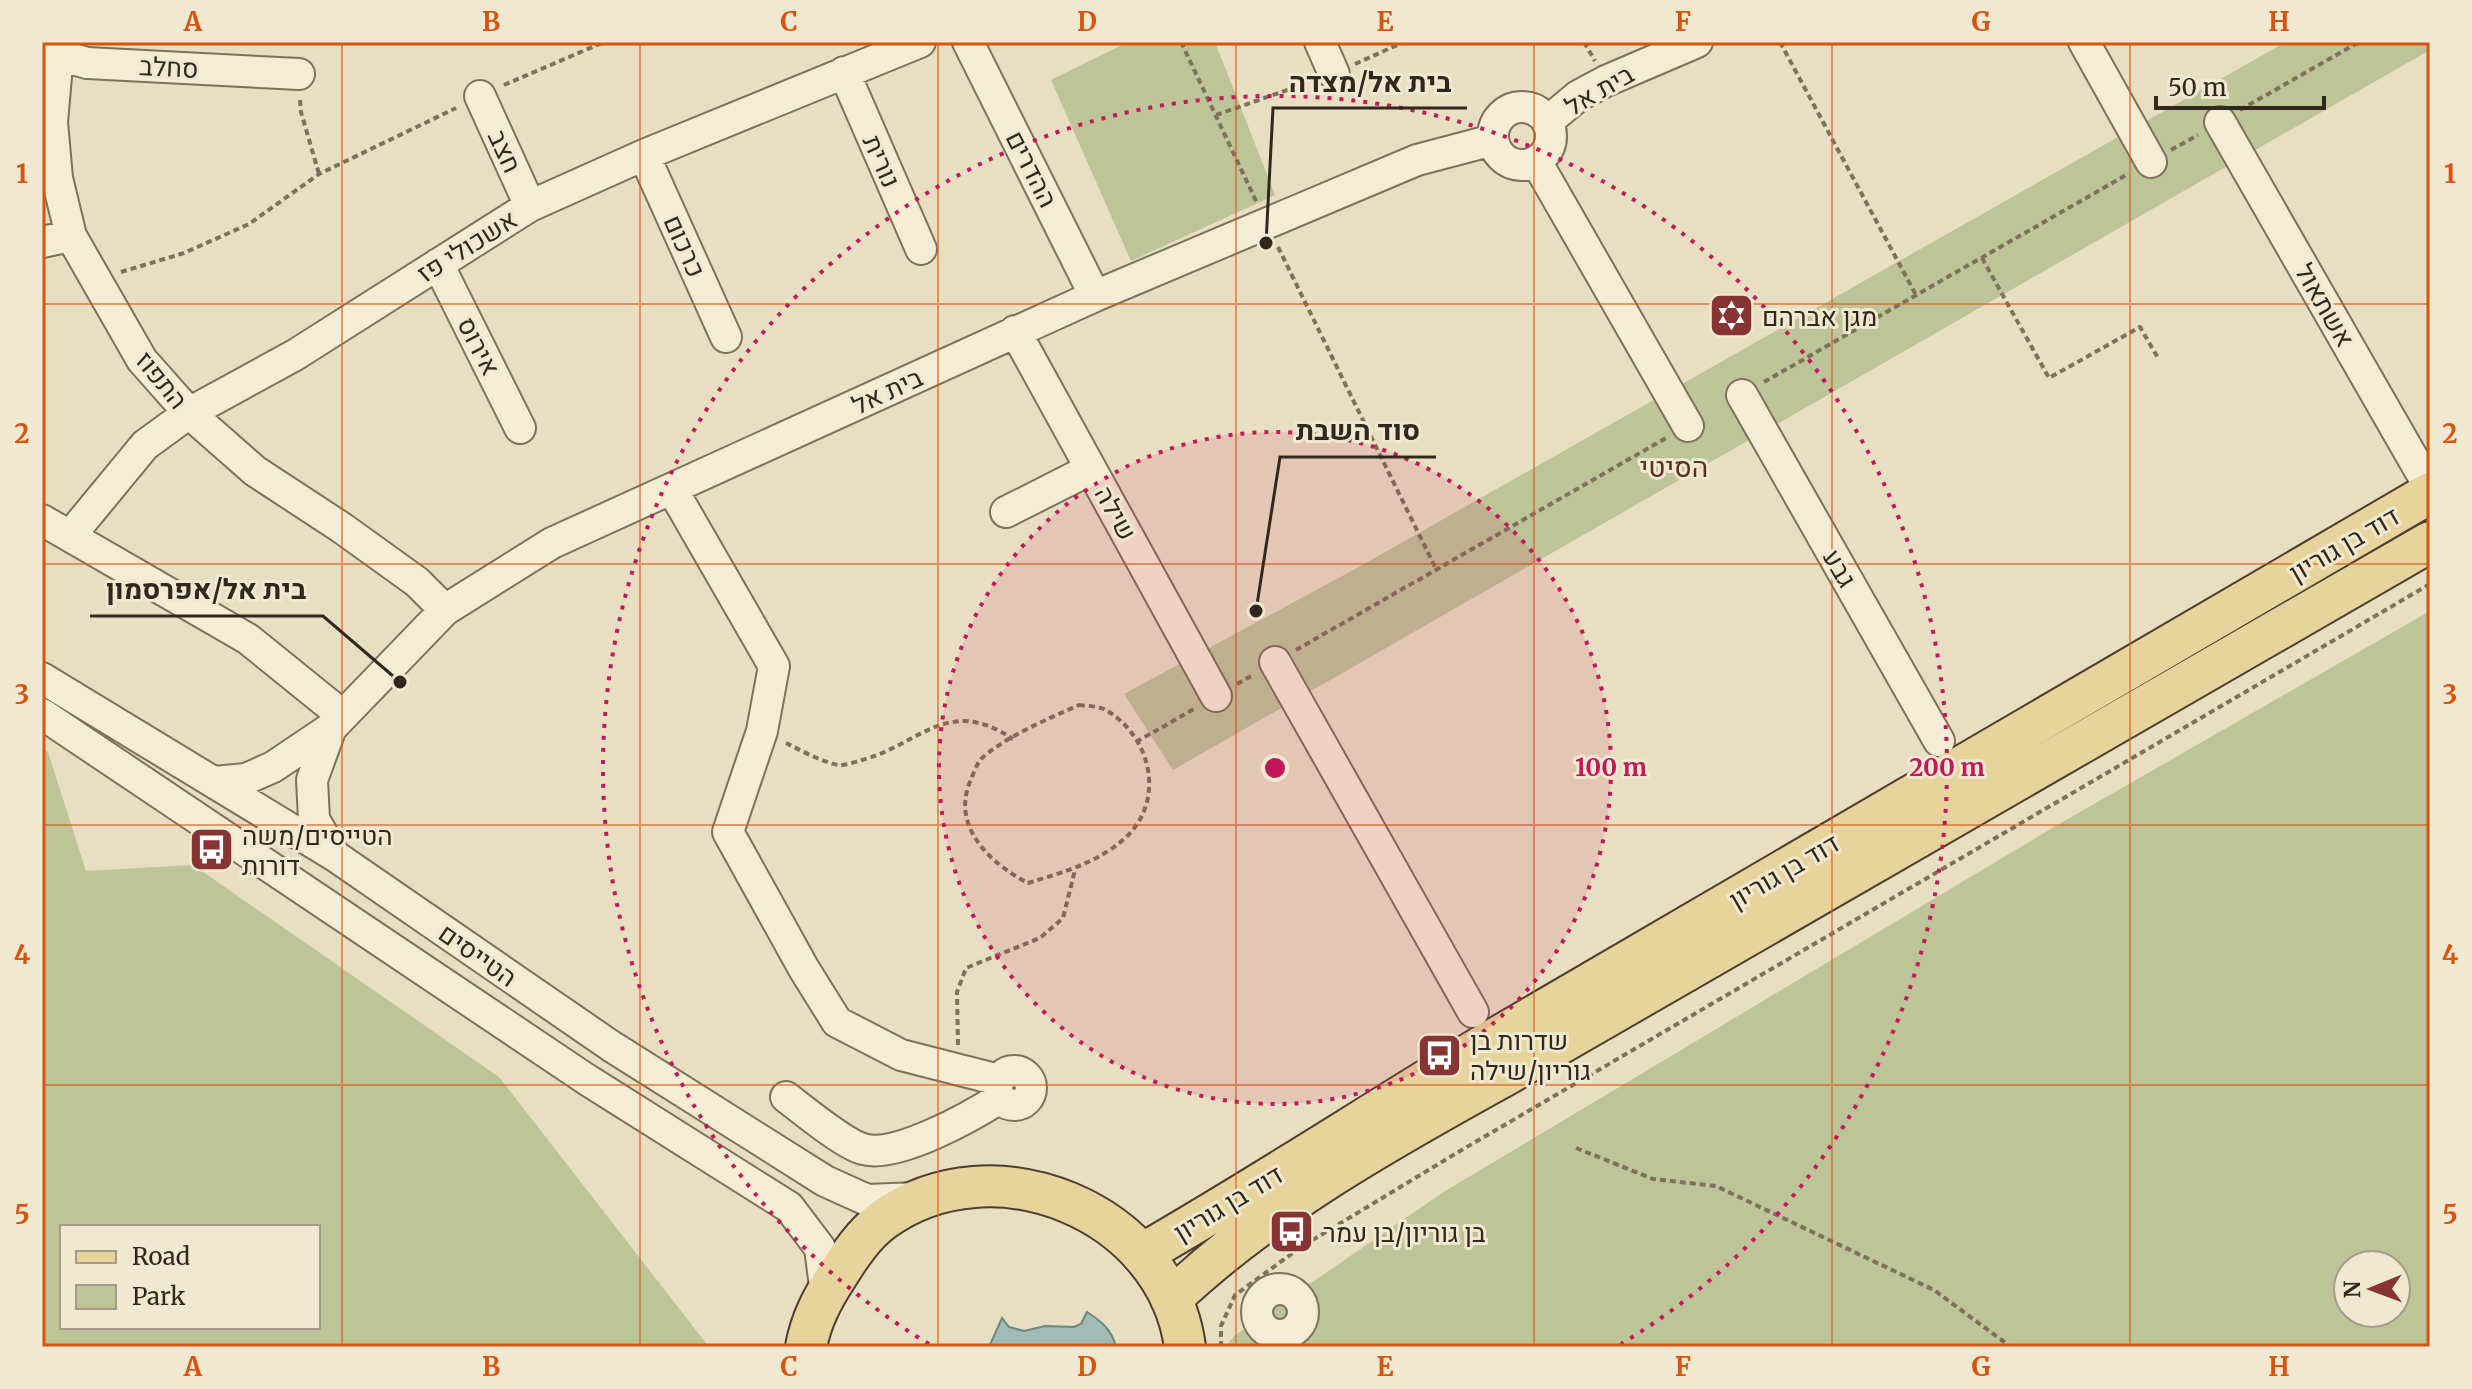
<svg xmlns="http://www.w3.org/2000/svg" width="2472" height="1389" font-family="Merriweather,Heebo,serif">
	<rect width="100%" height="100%" fill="#e8dec1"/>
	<!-- green -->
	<path fill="#bdc497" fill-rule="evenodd" d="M 1128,42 L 1215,42 L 1275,195 L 1131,261 L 1051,80 Z
		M 2286,42 L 2430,42 L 2430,50 L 1173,770 L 1124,694 L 1357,568 Z
		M 2430,611 L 2430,1347 L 1225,1347 L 1234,1336 L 1442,1193 L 2054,827 ZM 2348,1265 L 2396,1265 L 2396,1313 L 2348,1313 Z
		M 42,747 L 48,752 L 86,871 L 193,865 L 499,1077 L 709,1347 L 42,1347 ZM 62,1227 L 318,1227 L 318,1327 L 62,1327 Z"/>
	<!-- water -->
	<path fill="#a3bbb5" stroke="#6c8782" stroke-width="2" d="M 1087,1312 C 1101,1321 1112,1330 1116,1347 L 989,1347 L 1002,1318 L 1009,1327 L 1024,1331 L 1045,1326 L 1074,1327 L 1081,1324 Z"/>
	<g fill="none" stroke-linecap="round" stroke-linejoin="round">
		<defs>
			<path id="minor" d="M 59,42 L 52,122 L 57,178 L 71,236 L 142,360 L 189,413 L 255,471 L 342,528 L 417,582 L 445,610
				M 968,42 L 1095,296
				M 1320,42 L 1334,74
				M 2084,42 L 2151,162
				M 42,50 L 87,63 L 299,74
				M 844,72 L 921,249
				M 480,96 L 530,206
				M1493 136a29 29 0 1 1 58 0a29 29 0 1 1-58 0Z
				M 1547,122 L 1578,96 L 1606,81 L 1697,42
				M 2220,122 L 2430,488
				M 644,155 L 726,337
				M 1536,161 L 1688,426
				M 42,242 L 71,236
				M 438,264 L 520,428
				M 1015,331 L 1216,696
				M 1742,395 L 1939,741
				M 672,489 L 774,666 L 762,731 L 728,832 L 804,969 L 837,1022 L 901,1055 L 999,1080
				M 1006,512 L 1091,469
				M 42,520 L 248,639 L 342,715
				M 70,536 L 145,445 L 189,413 L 295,355 L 530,206 L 644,155 L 920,42
				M 1275,662 L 1473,1012
				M 42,678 L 335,856 L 611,1046 L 825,1181 L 867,1200 L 917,1198
				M 42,714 L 586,1079 L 789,1207 L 820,1248 L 826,1294
				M 331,728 L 312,780 L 314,819 L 333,853
				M 214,782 L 246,779 L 273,767 L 331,728 L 445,610 L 552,543 L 1095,296 L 1417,160 L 1493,140
				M997 1088a17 17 0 1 1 34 0a17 17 0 1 1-34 0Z
				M 786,1097 C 803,1110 844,1144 863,1149 C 896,1159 972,1116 1000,1098
				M1257 1312a23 23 0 1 1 46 0a23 23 0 1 1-46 0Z"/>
			<path id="major" d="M 1142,1254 C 1259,1187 1371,1113 1486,1044 L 2430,493
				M 1171,1299 C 1268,1207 1388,1140 1504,1076 L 2430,542
				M 806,1347 C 811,1320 822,1299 837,1276 C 850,1255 864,1234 883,1220 C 993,1140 1167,1211 1185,1347"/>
		</defs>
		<!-- minor casing -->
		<use href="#minor" stroke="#7f705b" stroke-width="34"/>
		<!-- major casing -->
		<use href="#major" stroke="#4d3e2f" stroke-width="44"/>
		<!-- path -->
		<path stroke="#7f705b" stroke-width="4" stroke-dasharray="6 4" stroke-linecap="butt" d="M 1181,42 L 1257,203
			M 1584,42 L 1595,61
			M 1780,42 L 1916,295
			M 1355,64 L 1404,42
			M 504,85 L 604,42
			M 300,100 L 301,112 L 319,174
			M 2240,110 L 2359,42
			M 1216,115 L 1310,82
			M 2171,150 L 2198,135
			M 1278,247 L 1436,569
			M 1982,258 L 2049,378 L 2140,327 L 2158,358
			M 121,272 L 184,253 L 249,224 L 319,174 L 456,108
			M 1764,382 L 2128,174
			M 1296,650 L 1666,438
			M 1237,684 L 1253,675
			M 1079,705 C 1089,706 1101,706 1109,712 C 1153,740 1165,803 1124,839 C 1097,863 1061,873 1028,883 C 991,864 951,827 970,782 C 973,775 976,765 981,759 C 1006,736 1048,719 1079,705 Z
			M 1136,742 L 1194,709
			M 786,743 C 802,751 820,761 838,765 C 845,766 855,762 862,760 C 921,744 947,695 1013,739
			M 958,1045 L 957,992 L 966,968 L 1040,938 L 1063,918 L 1075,870
			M 1576,1148 L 1653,1179 L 1716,1186 L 1934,1290 L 2011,1347
			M 1221,1347 L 1221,1326 L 1235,1295 L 1301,1247 L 1460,1151 L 2430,584"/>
		<!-- minor -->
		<use href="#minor" stroke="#f4ecd3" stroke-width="30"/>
		<!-- major -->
		<use href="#major" stroke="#e7d49c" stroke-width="40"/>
	</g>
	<!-- grid -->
	<path fill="none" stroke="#d6540e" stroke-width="2" stroke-opacity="0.55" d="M 342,42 L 342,1347M 640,42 L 640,1347M 938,42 L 938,1347M 1236,42 L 1236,1347M 1534,42 L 1534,1347M 1832,42 L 1832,1347M 2130,42 L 2130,1347M 42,304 L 2430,304M 42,564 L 2430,564M 42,825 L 2430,825M 42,1085 L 2430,1085"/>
	<!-- distance rings -->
	<circle cx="1275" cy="768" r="336" fill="#c2185b" fill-opacity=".12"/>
	<g fill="none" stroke="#c2185b" stroke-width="4" stroke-dasharray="4 8">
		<circle cx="1275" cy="768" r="336"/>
		<path d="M929 1344A672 672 0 1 1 1621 1344"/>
	</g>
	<!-- icons -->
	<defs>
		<symbol id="synagogue-square" viewBox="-11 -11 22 22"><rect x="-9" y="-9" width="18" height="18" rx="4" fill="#873532" stroke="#f0e8d0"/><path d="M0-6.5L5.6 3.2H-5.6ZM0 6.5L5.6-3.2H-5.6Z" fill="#fff"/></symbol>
		<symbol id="bus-square" viewBox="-11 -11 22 22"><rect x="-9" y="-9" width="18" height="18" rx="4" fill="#873532" stroke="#f0e8d0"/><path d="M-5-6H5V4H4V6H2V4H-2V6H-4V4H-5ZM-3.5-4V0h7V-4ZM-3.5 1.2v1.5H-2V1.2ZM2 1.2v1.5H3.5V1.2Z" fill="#fff"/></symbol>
	</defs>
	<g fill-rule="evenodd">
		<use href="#synagogue-square" x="1706" y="290" width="51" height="51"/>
		<use href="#bus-square" x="186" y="824" width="51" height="51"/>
		<use href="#bus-square" x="1414" y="1030" width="51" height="51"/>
		<use href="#bus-square" x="1266" y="1206" width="51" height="51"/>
	</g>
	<g text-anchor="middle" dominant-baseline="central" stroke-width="6" stroke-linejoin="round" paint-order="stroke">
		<!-- street labels -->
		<g font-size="26" fill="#31281d" stroke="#f0e8d0">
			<text transform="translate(169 67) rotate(3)">סחלב</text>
			<text transform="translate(1599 90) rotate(-30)">בית אל</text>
			<text transform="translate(505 151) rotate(65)">חצב</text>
			<text transform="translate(882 161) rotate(66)">נורית</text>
			<text transform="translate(1032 169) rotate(63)">ההדרים</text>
			<text transform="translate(467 246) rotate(-32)">אשכולי פז</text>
			<text transform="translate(685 246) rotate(66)">כרכום</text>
			<text transform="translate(2325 305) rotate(60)">אשתאול</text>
			<text transform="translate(479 346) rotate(63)">אירוס</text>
			<text transform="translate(162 380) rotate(51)">התפוז</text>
			<text transform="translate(887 391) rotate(-25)">בית אל</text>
			<text transform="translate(1116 513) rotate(61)">שילה</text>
			<text transform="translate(2344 544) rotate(-30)">דוד בן גוריון</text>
			<text transform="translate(1840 568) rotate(60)">גבע</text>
			<text transform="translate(1784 871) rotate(-30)">דוד בן גוריון</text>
			<text transform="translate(478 955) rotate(35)">הטייסים</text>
			<text transform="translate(1228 1203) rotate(-31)">דוד בן גוריון</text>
		</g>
		<!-- poi labels -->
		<g font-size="26" fill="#31281d" stroke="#f0e8d0" text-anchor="start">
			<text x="1762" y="316">מגן אברהם</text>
			<text x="242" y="835">הטייסים/משה<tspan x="242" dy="30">דורות</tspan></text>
			<text x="1470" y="1040">שדרות בן<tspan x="1470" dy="30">גוריון/שילה</tspan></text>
			<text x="1323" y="1232">בן גוריון/בן עמר</text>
		</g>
		<!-- neighbourhood labels -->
		<g font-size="28" fill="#583022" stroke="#f0e8d0">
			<text x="1674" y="467">הסיטי</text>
		</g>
	</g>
	<circle cx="1275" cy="768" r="12" fill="#c2185b" stroke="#f0e8d0" stroke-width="4"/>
	<g font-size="24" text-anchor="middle" font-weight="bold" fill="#c2185b" stroke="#f0e8d0" stroke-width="6" stroke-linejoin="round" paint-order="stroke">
		<text x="1611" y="776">100 m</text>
		<text x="1947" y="776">200 m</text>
	</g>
	<!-- callouts -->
	<path fill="none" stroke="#31281d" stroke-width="3" d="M1266 243L1273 108H1467M1256 611L1280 457H1436M400 682L323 616H90"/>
	<g fill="#31281d" stroke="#f0e8d0" stroke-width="3">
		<circle cx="1266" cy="243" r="8"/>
		<circle cx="1256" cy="611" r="8"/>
		<circle cx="400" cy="682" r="8"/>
	</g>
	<g font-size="28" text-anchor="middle" font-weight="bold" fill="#31281d" stroke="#f0e8d0" stroke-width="6" stroke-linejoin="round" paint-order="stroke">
		<text x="1370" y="92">בית אל/מצדה</text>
		<text x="1358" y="440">סוד השבת</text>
		<text x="206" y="599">בית אל/אפרסמון</text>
	</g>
	<!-- border -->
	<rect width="2472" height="1389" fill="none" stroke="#f0e8d0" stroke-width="88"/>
	<!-- legend -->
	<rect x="60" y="1225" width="260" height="104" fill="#f0e8d0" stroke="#a49b88" stroke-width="2"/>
	<rect x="76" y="1251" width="40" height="12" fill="#e7d49c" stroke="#a49b88" stroke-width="2"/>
	<text x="132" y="1265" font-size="24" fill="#31281d">Road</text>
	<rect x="76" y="1285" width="40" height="24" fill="#bdc497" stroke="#a49b88" stroke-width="2"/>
	<text x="132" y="1305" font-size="24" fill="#31281d">Park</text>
	<!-- north arrow -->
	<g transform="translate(2372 1289) rotate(269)"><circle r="38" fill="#f0e8d0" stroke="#a49b88" stroke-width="2"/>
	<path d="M0-6L14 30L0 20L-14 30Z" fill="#873532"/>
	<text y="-12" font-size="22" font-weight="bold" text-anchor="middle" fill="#31281d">N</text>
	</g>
	<!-- scale -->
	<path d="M2156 96v12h168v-12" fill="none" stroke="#31281d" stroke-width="4"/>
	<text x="2168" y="96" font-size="24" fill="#31281d" stroke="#f0e8d0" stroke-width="6" paint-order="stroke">50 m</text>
	<rect x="44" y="44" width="2384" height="1301" fill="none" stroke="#d6540e" stroke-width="3"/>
	<g font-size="26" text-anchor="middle" font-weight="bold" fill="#d6540e">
		<text x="193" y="31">A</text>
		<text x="491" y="31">B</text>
		<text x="789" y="31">C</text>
		<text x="1087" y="31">D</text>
		<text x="1385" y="31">E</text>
		<text x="1683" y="31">F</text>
		<text x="1981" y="31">G</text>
		<text x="2279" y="31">H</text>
		<text x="22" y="183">1</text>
		<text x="2450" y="183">1</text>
		<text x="22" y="443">2</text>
		<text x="2450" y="443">2</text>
		<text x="22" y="704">3</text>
		<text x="2450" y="704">3</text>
		<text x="22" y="964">4</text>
		<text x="2450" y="964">4</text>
		<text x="22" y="1224">5</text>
		<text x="2450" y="1224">5</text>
		<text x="193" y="1376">A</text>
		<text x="491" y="1376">B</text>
		<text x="789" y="1376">C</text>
		<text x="1087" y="1376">D</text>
		<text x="1385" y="1376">E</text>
		<text x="1683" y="1376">F</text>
		<text x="1981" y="1376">G</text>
		<text x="2279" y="1376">H</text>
	</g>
</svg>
